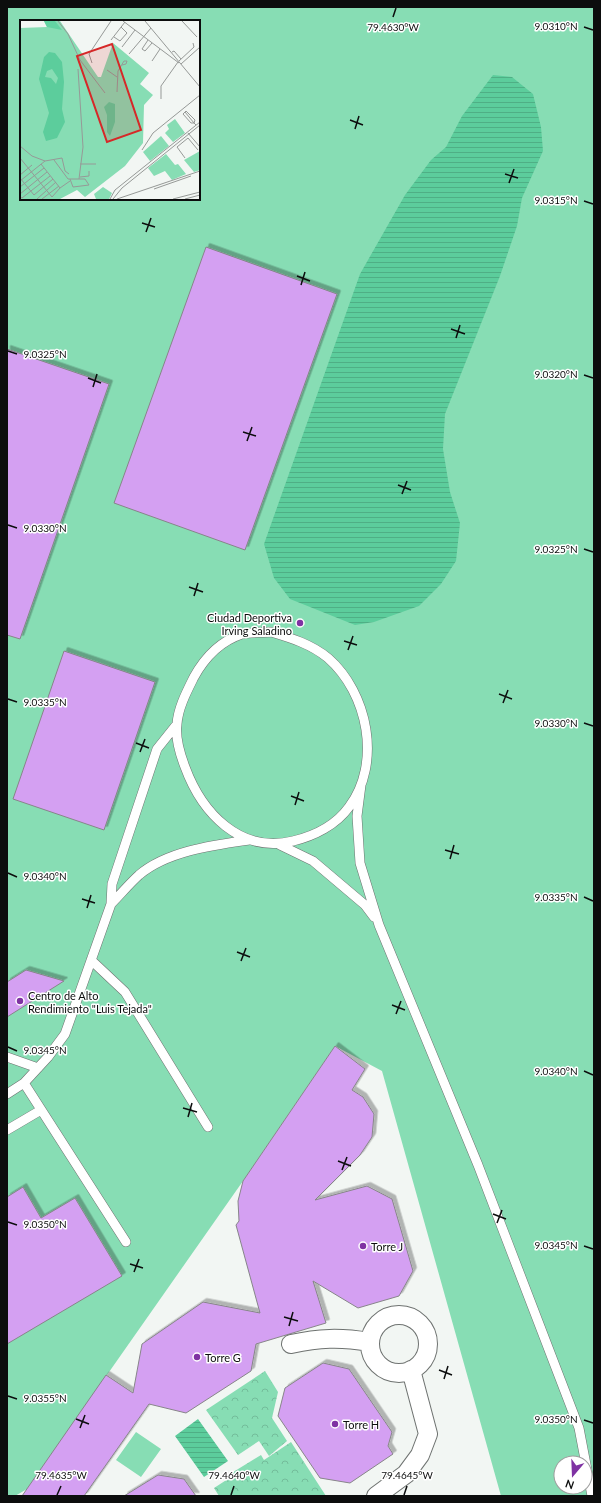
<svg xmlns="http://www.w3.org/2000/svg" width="601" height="1503" font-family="Lato,sans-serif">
	<defs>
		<pattern id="park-crowns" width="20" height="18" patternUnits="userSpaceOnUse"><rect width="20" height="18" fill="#87ddb4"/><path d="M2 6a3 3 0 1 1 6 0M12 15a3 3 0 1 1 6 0" fill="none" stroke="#73bc9a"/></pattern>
		<pattern id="water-rules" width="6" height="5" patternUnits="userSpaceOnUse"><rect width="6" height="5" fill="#5ccd9c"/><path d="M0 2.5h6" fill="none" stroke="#4faf85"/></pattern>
		<filter id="shadow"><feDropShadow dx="3.5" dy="-3.5" stdDeviation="0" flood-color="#0004"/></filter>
	</defs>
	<rect width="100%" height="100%" fill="#f2f6f3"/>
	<!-- green -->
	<path fill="#87ddb4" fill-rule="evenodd" d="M 7,7 L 594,7 L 594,1496 L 501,1496 L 382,1071 L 335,1046 L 243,1181 L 27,1489 L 15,1496 L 7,1496 ZM 21,21 L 199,21 L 199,199 L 21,199 ZM 561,1463 L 585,1463 L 585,1487 L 561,1487 Z
		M 136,1432 L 161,1449 L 141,1477 L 116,1460 Z"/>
	<!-- park -->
	<path fill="url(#park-crowns)" d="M 265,1371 L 278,1392 L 272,1418 L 287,1441 L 269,1456 L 259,1441 L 238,1455 L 206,1410 Z
		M 291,1442 L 326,1496 L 219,1496 L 214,1488 L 231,1477 L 230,1474 L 261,1455 L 264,1460 Z"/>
	<!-- water -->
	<path fill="url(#water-rules)" d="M 493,75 L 512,77 L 533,94 L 541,127 L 543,151 L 522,198 L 517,226 L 500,276 L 445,414 L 443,449 L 450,492 L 460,523 L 456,561 L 441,584 L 419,606 L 374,622 L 355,625 L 290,599 L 274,578 L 264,544 L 360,274 L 405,195 L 431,160 L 446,147 L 462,116 Z
		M 198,1419 L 228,1461 L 204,1477 L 175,1436 Z"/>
	<!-- building -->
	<path fill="#d4a0f2" stroke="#878589" filter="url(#shadow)" d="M 206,247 L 337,294 L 245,550 L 114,503 Z
		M 7,349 L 109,384 L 20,639 L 7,635 Z
		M 64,651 L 155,682 L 104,830 L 13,799 Z
		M 26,970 L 64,981 L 7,1017 L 7,982 Z
		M 335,1046 L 365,1069 L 352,1090 L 363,1097 L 374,1114 L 372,1137 L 360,1155 L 315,1200 L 367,1186 L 392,1199 L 413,1271 L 399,1296 L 358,1308 L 313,1281 L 326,1323 L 256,1344 L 251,1371 L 186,1413 L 149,1404 L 84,1496 L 22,1496 L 106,1375 L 133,1393 L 142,1344 L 203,1302 L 260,1313 L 236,1225 L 239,1221 L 238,1201 L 243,1181 Z
		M 23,1187 L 41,1218 L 75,1198 L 122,1276 L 7,1344 L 7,1197 Z
		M 323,1363 L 349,1369 L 392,1432 L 388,1446 L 393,1454 L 350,1483 L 320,1478 L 278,1416 L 285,1388 Z
		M 158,1475 L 184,1479 L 196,1496 L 124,1496 Z"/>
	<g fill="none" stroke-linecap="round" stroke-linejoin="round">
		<defs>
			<path id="lane" d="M 271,632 C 291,638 311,644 328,658 C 368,693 382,763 349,807 C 336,825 314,836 293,841 C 240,854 202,813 185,767 C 180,754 175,738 177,724 C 178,708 187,691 194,677 C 205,657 221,641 242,634 C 251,632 262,633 271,632 Z
				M 361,785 L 357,816 L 360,863 L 379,925 L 478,1165 L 579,1428 L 592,1496
				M 280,845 L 313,861 L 365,905 L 374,917
				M 111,904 C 120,895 129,884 139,875 C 167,851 214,845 249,840
				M 91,960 L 125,992 L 208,1127
				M 7,1057 L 38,1068
				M 24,1083 L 126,1242
				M 7,1094 L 24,1083 L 48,1057 L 65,1034 L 111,904 L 112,884 L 157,749 L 177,724
				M 7,1130 L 41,1110"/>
			<path id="street" d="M370 1344a29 29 0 1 1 58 0a29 29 0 1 1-58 0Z
				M 291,1344 C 319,1338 340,1337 369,1342
				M 376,1496 L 406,1474 L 420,1455 L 428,1434 L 411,1370"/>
		</defs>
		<!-- lane casing -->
		<use href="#lane" stroke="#6e7270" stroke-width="10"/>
		<!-- street casing -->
		<use href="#street" stroke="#6e7270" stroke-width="20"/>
		<!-- lane -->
		<use href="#lane" stroke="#fff" stroke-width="9"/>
		<!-- street -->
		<use href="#street" stroke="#fff" stroke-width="18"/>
	</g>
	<!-- ticks -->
	<path fill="none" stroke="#0c0d0d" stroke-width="1.5" d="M 393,17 L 396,8M 584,27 L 593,30M 350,120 L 363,125M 355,129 L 359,116M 505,174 L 518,178M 509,183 L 514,169M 584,201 L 593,204M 142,223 L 155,227M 146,232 L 151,218M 297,276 L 310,281M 301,285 L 305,272M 451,329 L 465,334M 456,338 L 460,325M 8,351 L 17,354M 584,375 L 593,378M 88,378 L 101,383M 93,387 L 97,374M 243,432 L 256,436M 247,441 L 252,427M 398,485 L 411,490M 402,494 L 407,481M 8,525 L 17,528M 584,549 L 593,552M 189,587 L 203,592M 194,596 L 198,583M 344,641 L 357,645M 348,650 L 353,636M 499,694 L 512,699M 8,699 L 17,702M 503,703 L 508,690M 584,723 L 593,726M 136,743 L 149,748M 140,752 L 145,739M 291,796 L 304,801M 295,805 L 299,792M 445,850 L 459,854M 450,859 L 454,845M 8,873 L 17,877M 584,897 L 593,901M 82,899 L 95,903M 87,908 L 91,895M 237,952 L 250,957M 241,961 L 246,948M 392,1005 L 405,1010M 396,1014 L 401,1001M 8,1047 L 17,1051M 584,1071 L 593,1075M 183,1108 L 197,1112M 188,1117 L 192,1103M 338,1161 L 351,1166M 342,1170 L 347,1157M 493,1214 L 506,1219M 8,1222 L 17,1225M 497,1223 L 502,1210M 584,1246 L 593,1249M 130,1264 L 143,1268M 134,1272 L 139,1259M 284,1317 L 298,1321M 289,1326 L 293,1312M 439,1370 L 452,1375M 444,1379 L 448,1366M 8,1396 L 17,1399M 76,1419 L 89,1424M 584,1420 L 593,1423M 80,1428 L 85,1415M 57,1495 L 61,1486M 231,1495 L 234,1486M 404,1495 L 407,1486"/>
	<!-- markers -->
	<g fill="#7f32a3" stroke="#fff" stroke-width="1.5">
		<circle cx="300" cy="623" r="4"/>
		<circle cx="20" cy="1001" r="4"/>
		<circle cx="363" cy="1246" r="4"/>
		<circle cx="197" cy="1357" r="4"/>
		<circle cx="335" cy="1424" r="4"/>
	</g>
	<g text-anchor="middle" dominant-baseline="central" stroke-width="3" stroke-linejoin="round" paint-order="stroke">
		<!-- poi labels -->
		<g font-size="11" fill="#0c0d0d" stroke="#fff" text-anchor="start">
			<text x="292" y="617" text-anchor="end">Ciudad Deportiva<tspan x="292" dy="13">Irving Saladino</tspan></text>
			<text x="28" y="995">Centro de Alto<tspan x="28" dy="13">Rendimiento "Luis Tejada"</tspan></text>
			<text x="371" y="1246">Torre J</text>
			<text x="205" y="1357">Torre G</text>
			<text x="343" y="1424">Torre H</text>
		</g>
	</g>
	<!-- overview -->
	<g transform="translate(20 20)">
		<rect width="180" height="180" fill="#f2f6f3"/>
		<path d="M 24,1 L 40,1 L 78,57 L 81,57 L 93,23 L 129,53 L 120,64 L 133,75 L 124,85 L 123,123 L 105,146 L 65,177 L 57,170 L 40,179 L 0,179 L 0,8 L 27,7 ZM 155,99 L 165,113 L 153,122 L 145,113 L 149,109 L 147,105 ZM 141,116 L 149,126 L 130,141 L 123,132 ZM 180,131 L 180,150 L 174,152 L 164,140 ZM 146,134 L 155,145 L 158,144 L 166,154 L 152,160 L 145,151 L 134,156 L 128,148 ZM 83,167 L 92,173 L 89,179 L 76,179 L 74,174 Z" fill="#87ddb4"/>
		<path d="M 24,1 L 35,1 L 42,10 L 27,7 Z" fill="#63d3a2"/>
		<path d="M 29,32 L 35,33 L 42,42 L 44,62 L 42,89 L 45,102 L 37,118 L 26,121 L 23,112 L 29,93 L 19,59 L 24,37 ZM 32,49 L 38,58 L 36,64 L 31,58 L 25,57 L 27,51 ZM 89,82 L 95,84 L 95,102 L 90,116 L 87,112 L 87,95 L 84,87 Z" fill="#5ccd9c" fill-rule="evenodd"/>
		<path fill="none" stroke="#969997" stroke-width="1" d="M 38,1 L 48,14M 103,1 L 159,43M 125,1 L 180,67M 162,1 L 177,17M 48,14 L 60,40 L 85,73M 94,17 L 100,21 L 107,13 L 101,7M 91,20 L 105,2M 128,20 L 122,29 L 125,31 L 132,23M 102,27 L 115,10M 152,32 L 154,31 L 161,39M 109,34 L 131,8M 132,41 L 140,29M 159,41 L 174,27 L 173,23M 72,43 L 69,34 L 91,1M 161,44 L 180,27M 58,49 L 63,127 L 59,159M 87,50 L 97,57M 97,72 L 98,51 L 104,41 L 107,41 L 106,44 L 102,45M 141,79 L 141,66 L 158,42M 165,92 L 163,94 L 171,103 L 174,103 L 175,100 L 166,91 L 165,92 L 174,103 L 176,105M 168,113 L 180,127M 0,126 L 12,136 L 25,141 L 42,138 L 45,151 L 49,154M 157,127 L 168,118 L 178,130M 157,127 L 165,138M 122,130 L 133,113 L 180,75M 0,138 L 32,177 L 40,168 L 21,144M 34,140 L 48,159 L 65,159 L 69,165 L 53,167 L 50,159M 60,144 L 76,144M 0,155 L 12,145M 60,157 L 69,156 L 69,151M 0,158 L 14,175 L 33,159M 0,161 L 25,141M 0,167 L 24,148M 40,168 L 50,161M 134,169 L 171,156M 0,174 L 27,152M 0,177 L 2,178 L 30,156M 17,179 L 36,162M 22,179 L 39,166M 90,179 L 95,170 L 180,102M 93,179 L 102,168 L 180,105M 97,179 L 180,151M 153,179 L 180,172M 165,179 L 180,175"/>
		<path fill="#d62828" fill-opacity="0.15" stroke="#d62828" stroke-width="2" d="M 92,24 L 121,110 L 87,122 L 57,36 Z"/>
		<rect width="180" height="180" fill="none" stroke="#0c0d0d" stroke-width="2"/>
	</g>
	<g font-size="10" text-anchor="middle" fill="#0c0d0d" stroke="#fff" stroke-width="3" stroke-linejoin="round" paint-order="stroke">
		<text x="556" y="30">9.0310°N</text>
		<text x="393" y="31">79.4630°W</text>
		<text x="556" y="204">9.0315°N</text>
		<text x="45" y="358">9.0325°N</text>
		<text x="556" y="378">9.0320°N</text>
		<text x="45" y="532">9.0330°N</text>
		<text x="556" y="553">9.0325°N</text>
		<text x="45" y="706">9.0335°N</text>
		<text x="556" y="727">9.0330°N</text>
		<text x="45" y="880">9.0340°N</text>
		<text x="556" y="901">9.0335°N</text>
		<text x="45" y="1054">9.0345°N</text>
		<text x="556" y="1075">9.0340°N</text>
		<text x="45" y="1228">9.0350°N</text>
		<text x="556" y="1249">9.0345°N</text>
		<text x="45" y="1402">9.0355°N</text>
		<text x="556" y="1423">9.0350°N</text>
		<text x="61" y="1479">79.4635°W</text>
		<text x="234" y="1479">79.4640°W</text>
		<text x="407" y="1479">79.4645°W</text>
	</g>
	<!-- border -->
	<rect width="601" height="1503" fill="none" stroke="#0c0d0d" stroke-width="16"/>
	<!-- north arrow -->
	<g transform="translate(573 1475) rotate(199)"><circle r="19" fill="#ffffff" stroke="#9e9e9e"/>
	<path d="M0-3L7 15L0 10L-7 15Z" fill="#7f32a3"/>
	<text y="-6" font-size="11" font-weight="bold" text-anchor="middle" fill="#0c0d0d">N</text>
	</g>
</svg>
